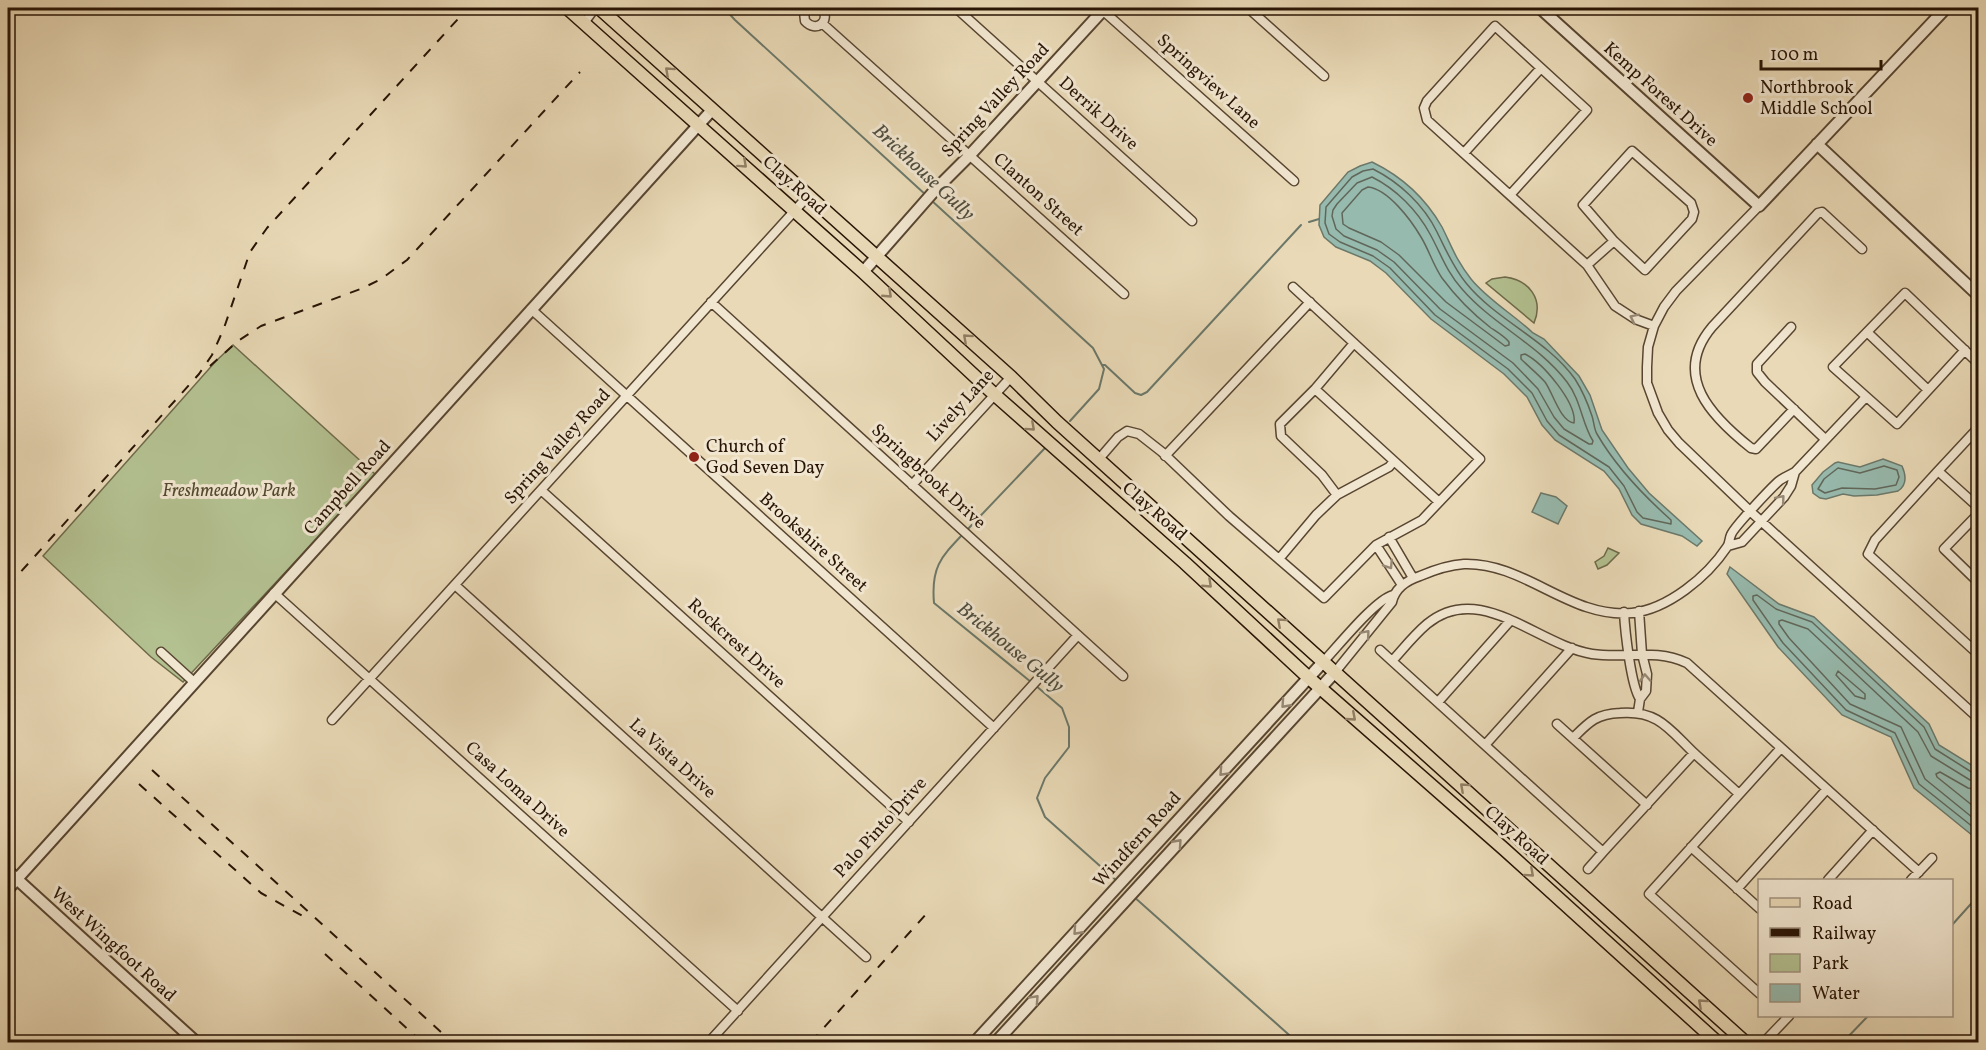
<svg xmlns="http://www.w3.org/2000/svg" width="1986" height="1050" font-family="Vollkorn,serif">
	<rect width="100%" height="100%" fill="#e9d9b6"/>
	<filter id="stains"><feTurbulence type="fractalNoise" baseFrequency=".00333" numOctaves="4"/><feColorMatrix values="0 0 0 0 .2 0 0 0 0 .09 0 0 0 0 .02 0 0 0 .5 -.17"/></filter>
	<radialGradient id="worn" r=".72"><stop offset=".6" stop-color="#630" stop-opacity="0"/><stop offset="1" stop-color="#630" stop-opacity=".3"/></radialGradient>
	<!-- green -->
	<path fill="#b3c090" stroke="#6e6a4a" stroke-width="1.5" d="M 1505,277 C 1529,280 1544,299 1534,323 L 1486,283 L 1492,279 Z
		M 233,345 L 376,475 L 183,682 L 151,657 L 43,556 L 216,361 Z
		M 1608,548 L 1619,553 L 1607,565 L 1598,569 L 1595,562 L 1604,556 Z"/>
	<!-- water -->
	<path fill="#97baae" stroke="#6b786a" stroke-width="1.5" d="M 1372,162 C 1401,176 1426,199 1442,227 C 1452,247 1456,260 1471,279 C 1488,300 1513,314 1533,333 L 1544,339 L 1579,376 L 1590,395 L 1602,430 L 1628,468 L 1649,493 L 1702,541 L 1697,546 L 1682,536 L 1641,524 L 1632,515 L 1619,489 L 1604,471 L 1555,440 L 1542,425 L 1527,397 L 1504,374 L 1431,319 L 1386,273 L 1370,261 L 1336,247 L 1324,237 L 1319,225 L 1320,205 L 1348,172 L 1360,166 Z
		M 1883,459 L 1902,466 C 1906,475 1907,485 1898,491 L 1877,495 L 1854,496 L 1843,494 L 1826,499 L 1820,498 L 1813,493 L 1812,485 L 1823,472 L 1835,463 L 1838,462 L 1860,467 Z
		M 1541,493 L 1556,497 L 1567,506 L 1558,524 L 1532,512 Z
		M 1730,567 L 1779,604 L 1814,617 L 1929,724 L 1939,745 L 1978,769 L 1978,840 L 1914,788 L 1891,737 L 1842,715 L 1778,647 L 1727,574 Z"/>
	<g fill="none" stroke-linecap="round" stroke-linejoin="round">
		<!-- shore -->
		<path stroke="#60675a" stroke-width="1.5" d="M 1373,169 C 1399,182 1424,205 1437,232 C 1446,250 1453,267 1466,283 C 1497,321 1546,339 1575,379 C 1582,390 1588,404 1592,416 C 1594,422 1594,429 1597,434 C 1616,467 1643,495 1671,520 L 1671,524 L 1643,518 L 1637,512 L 1624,486 L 1609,467 L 1559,435 L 1547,421 L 1532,393 L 1508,369 L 1435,315 L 1390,268 L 1373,256 L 1340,242 L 1329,234 L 1325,223 L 1326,207 L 1352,177 L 1363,171 Z
			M 1372,177 C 1396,189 1417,210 1430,234 C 1441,254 1446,271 1462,289 C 1493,325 1538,344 1567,382 C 1581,400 1582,424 1593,441 L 1592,444 L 1589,444 L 1564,429 L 1554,417 L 1538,389 L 1513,363 L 1440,309 L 1394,262 L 1377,250 L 1344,236 L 1336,229 L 1332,216 L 1333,210 L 1337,204 L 1357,183 Z
			M 1368,187 C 1388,189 1411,220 1421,237 C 1429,250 1433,265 1442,278 C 1456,297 1473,314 1491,328 C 1497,332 1504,336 1509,342 L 1509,345 L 1505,346 L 1446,302 L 1399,255 L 1381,242 L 1349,228 L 1343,224 L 1342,213 L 1362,190 Z
			M 1525,354 C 1543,363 1577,403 1574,423 C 1560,421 1553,393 1545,382 C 1538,374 1529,367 1521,359 L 1521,355 Z
			M 1884,466 L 1897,470 L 1899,477 L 1896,485 L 1875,489 L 1842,488 L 1825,493 L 1818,489 L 1824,479 L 1838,468 L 1860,473 Z
			M 1838,671 L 1865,694 L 1865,699 L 1855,696 L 1836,675 Z
			M 1978,774 L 1973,773 L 1935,749 L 1924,727 L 1812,622 L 1776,609 L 1757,595 L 1753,596 L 1753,600 L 1783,643 L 1846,710 L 1895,733 L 1919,784 L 1978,831
			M 1978,781 L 1970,780 L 1931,756 L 1918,732 L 1808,629 L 1782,620 L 1779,621 L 1779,624 L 1789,638 L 1850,704 L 1901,727 L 1925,779 L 1978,822
			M 1978,790 L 1968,788 L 1940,772 L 1936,774 L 1937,777 L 1978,810"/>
		<!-- stream -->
		<path stroke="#6b786a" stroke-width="2" d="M 724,8 L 735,20 L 927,196
			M 931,200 L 1093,348 L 1104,369 L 1099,389 L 1070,421
			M 1309,222 L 1319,219
			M 1102,365 L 1105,365 L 1135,393 L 1141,395 L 1147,392 L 1301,225
			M 967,530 L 1045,448
			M 963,534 C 940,558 931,568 934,603 L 1031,682
			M 1035,685 L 1062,708 L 1069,727 L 1069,747 L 1045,778 L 1037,798 L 1045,817 L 1118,882
			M 1133,896 L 1297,1042
			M 1952,925 L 1978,896
			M 1843,1042 L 1868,1016"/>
		<defs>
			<path id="minor" d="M 807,8 L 804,12 L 805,21 C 816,33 831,22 822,8
				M 956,8 L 1192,221
				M 1100,8 L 1294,181
				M 1248,8 L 1324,76
				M 584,23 L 595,8
				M 823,24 L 1124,294
				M 1464,153 L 1541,68
				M 1510,195 L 1587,110 L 1495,26 L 1427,101 L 1424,108 L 1427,120 L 1587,265 L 1615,306 L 1635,319 L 1654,326
				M 1759,206 L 1676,291 L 1664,307 L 1654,326 L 1648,347 L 1647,367 L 1647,383 L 1658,413 L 1668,430 L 1679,443 L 1751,512 L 1978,718
				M 1587,265 L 1614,241 L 1583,205 L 1632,151 L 1691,203 L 1694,212 L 1692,219 L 1645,270 L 1614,241
				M 711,302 L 1123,676
				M 531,309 L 994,728
				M 1791,327 L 1757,364 L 1757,372 L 1765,382 L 1825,439
				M 1867,332 L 1928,390
				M 1965,350 L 1897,424 L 1833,367 L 1905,293 L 1978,363
				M 1315,389 L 1439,502
				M 1794,409 L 1756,449 L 1751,448 C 1712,417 1671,376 1712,327 L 1818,213 L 1822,212 L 1862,249
				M 1978,428 L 1938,471 L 1978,507
				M 1165,456 L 1310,302
				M 1099,459 L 1118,437 L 1127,431 L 1139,434 L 1162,452 L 1229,516 L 1324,598 L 1376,545 L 1422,520 L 1480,459 L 1293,287
				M 1938,471 L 1875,540 L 1868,554 L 1978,654
				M 912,485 L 1011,377
				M 541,490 L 909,822
				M 1337,495 L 1322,475 L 1281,436 L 1280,424 L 1315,389 L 1354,343
				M 1978,514 L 1944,549 L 1978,582
				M 1389,537 L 1413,578
				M 1376,545 L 1402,585
				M 1728,546 L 1742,542 L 1784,497 L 1791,486 L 1795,472
				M 1279,559 L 1316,515 L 1337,495 L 1389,467 L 1394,461
				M 455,585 L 866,957
				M 274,593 L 738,1011
				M 1624,612 C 1625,631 1631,686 1640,699
				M 1380,650 L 1392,661 C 1403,649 1414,635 1427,624 C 1480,580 1537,645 1592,654 C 1627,659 1654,648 1687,663 L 1919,872
				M 161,652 L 194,682
				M 1324,661 C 1339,645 1375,600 1393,595
				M 1392,661 L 1603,852 L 1588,869
				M 1336,671 L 1392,602 C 1395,588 1408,580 1420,576 C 1434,570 1449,565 1464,564 C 1525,562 1570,619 1632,613 C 1668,609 1707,577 1727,547 C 1730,543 1729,539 1731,535 C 1733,528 1772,487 1779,481 C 1784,477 1790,475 1795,472 L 1866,397
				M 1438,702 L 1510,621
				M 1638,712 L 1640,699 L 1646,691 L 1647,674 L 1642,654 L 1639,611
				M 332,720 L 808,196
				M 1557,724 L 1647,805
				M 1573,738 C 1589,722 1596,714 1620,713 C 1658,710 1669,729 1694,753 C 1709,767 1724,780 1739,794
				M 1485,745 L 1572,648
				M 1691,847 L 1760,909
				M 1603,852 L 1694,753
				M 1828,880 L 1873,830
				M 1911,880 L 1932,858
				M 1737,889 L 1827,789
				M 1760,994 L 1649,894 L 1781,748
				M 709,1042 L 1078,635
				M 1764,1042 L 1789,1016"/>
			<path id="tertiary" d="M 1540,8 L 1759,206 L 1946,8
				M 1817,144 L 1978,295
				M 863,272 L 936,189 L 969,156 L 1105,8
				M 8,871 L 196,1042
				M 8,889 L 712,110
				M 975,1042 L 1324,661
				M 996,1042 L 1336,671"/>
			<path id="primary" d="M 567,8 L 863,272 L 995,395 L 1185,563 L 1309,678 L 1504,849 L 1717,1042
				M 599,8 L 1011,377 L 1057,422 L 1745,1042"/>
		</defs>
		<!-- minor casing -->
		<use href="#minor" stroke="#584531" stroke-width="11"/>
		<!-- tertiary casing -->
		<use href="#tertiary" stroke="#584531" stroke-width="14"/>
		<!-- primary casing -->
		<use href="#primary" stroke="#281405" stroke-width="15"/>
		<!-- minor -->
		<use href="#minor" stroke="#f1e6d0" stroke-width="8"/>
		<!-- tertiary -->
		<use href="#tertiary" stroke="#f1e6d0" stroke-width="10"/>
		<!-- primary -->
		<use href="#primary" stroke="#e9d9b6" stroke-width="12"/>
		<!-- rail -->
		<path stroke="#281405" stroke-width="2" stroke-dasharray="10 10" stroke-linecap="butt" d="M 210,366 L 238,341 L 261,326 L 363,288 L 381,279 L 407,260 L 580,72
			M 8,586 L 199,374 L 212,355 L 224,328 L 250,252 L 267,228 L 468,8
			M 152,770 L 452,1042
			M 139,784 L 261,893 L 308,919
			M 325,954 L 422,1042
			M 811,1042 L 928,912"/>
	</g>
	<!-- one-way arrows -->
	<defs><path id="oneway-chevron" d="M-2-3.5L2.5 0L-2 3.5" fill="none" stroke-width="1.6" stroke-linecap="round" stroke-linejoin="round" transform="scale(1.5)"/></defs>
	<g stroke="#928066">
		<use href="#oneway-chevron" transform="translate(669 71) rotate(-138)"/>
		<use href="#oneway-chevron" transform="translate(743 164) rotate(42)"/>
		<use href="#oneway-chevron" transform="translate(888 294) rotate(43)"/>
		<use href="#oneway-chevron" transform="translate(967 338) rotate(-138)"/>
		<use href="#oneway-chevron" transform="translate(1031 427) rotate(42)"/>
		<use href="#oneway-chevron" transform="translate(1208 584) rotate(43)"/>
		<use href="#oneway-chevron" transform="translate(1281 622) rotate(-138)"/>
		<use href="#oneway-chevron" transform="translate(1352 717) rotate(41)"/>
		<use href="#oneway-chevron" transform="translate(1464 787) rotate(-138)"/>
		<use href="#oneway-chevron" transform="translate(1530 873) rotate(42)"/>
		<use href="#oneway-chevron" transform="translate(1702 1003) rotate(-138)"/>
	</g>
	<g stroke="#978875">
		<use href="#oneway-chevron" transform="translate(1634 318) rotate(-154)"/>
		<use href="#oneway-chevron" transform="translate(1781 499) rotate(-50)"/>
		<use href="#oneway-chevron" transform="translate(1389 565) rotate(57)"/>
		<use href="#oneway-chevron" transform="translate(1366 634) rotate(-50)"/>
		<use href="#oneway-chevron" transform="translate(1645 678) rotate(-93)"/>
		<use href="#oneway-chevron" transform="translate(1285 704) rotate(132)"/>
		<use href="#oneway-chevron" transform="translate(1223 772) rotate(133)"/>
		<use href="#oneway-chevron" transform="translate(1178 843) rotate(-48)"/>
		<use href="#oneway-chevron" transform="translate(1077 931) rotate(132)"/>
		<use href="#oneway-chevron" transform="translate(1035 999) rotate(-47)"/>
	</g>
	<!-- markers -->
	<g fill="#8f2418" stroke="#f1e6d0" stroke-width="2">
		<circle cx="1748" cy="98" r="6"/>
		<circle cx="694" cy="457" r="6"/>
	</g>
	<g text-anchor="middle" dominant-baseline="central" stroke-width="6" stroke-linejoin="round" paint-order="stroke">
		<!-- street labels -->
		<g font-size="18" fill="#281405" stroke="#f1e6d0">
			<text transform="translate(1208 82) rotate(42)">Springview Lane</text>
			<text transform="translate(1660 95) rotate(42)">Kemp Forest Drive</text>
			<text transform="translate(996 101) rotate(-47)">Spring Valley Road</text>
			<text transform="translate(1098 114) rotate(42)">Derrik Drive</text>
			<text transform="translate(794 186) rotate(42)">Clay Road</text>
			<text transform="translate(1038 195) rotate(42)">Clanton Street</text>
			<text transform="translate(961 406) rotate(-48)">Lively Lane</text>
			<text transform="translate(558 447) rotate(-48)">Spring Valley Road</text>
			<text transform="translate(928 477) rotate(42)">Springbrook Drive</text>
			<text transform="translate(348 488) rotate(-48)">Campbell Road</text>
			<text transform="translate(1154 512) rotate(41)">Clay Road</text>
			<text transform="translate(813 543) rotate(42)">Brookshire Street</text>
			<text transform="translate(736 644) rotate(42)">Rockcrest Drive</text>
			<text transform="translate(672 759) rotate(42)">La Vista Drive</text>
			<text transform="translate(517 790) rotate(42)">Casa Loma Drive</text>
			<text transform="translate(881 828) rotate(-48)">Palo Pinto Drive</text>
			<text transform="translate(1516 836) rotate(42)">Clay Road</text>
			<text transform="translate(1138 840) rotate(-48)">Windfern Road</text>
			<text transform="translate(113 945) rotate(42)">West Wingfoot Road</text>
		</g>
		<!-- poi labels -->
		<g font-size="18" fill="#281405" stroke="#f1e6d0" text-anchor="start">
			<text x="1760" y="88">Northbrook<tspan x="1760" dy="21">Middle School</tspan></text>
			<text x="706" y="447">Church of<tspan x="706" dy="21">God Seven Day</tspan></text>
		</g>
		<!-- park labels -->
		<g font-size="18" font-style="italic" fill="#52482f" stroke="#f1e6d0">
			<text x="229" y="491">Freshmeadow Park</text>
		</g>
		<!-- water labels -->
		<g font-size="20" font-style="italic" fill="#4f4e40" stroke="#f1e6d0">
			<text transform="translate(923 173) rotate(43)">Brickhouse Gully</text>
			<text transform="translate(1010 648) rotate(39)">Brickhouse Gully</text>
		</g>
	</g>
	<!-- margin -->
	<rect width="1986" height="1050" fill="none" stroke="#e9d9b6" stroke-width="30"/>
	<rect x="9" y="9" width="1968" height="1032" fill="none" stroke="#281405" stroke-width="3"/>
	<rect x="15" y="15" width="1956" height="1020" fill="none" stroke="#281405" stroke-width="1.5"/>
	<!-- legend -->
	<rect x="1758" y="879" width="195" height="138" fill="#f1e6d0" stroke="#a1927f" stroke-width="1.5"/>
	<rect x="1770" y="898" width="30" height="9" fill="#e9d9b6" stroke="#a1927f" stroke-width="1.5"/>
	<text x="1812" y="909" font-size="18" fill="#281405">Road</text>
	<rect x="1770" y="928" width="30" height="9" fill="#281405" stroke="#a1927f" stroke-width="1.5"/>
	<text x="1812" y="939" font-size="18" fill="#281405">Railway</text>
	<rect x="1770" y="954" width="30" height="18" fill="#b3c090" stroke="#a1927f" stroke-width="1.5"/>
	<text x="1812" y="969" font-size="18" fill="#281405">Park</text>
	<rect x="1770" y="984" width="30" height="18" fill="#97baae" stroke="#a1927f" stroke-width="1.5"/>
	<text x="1812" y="999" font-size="18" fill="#281405">Water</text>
	<!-- scale -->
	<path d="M1761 60v9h120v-9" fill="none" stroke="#281405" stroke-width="3"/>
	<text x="1770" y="60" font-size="18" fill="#281405" stroke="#f1e6d0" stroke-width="4.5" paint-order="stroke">100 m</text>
	<rect width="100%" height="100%" filter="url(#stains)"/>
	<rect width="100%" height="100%" fill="url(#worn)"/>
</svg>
